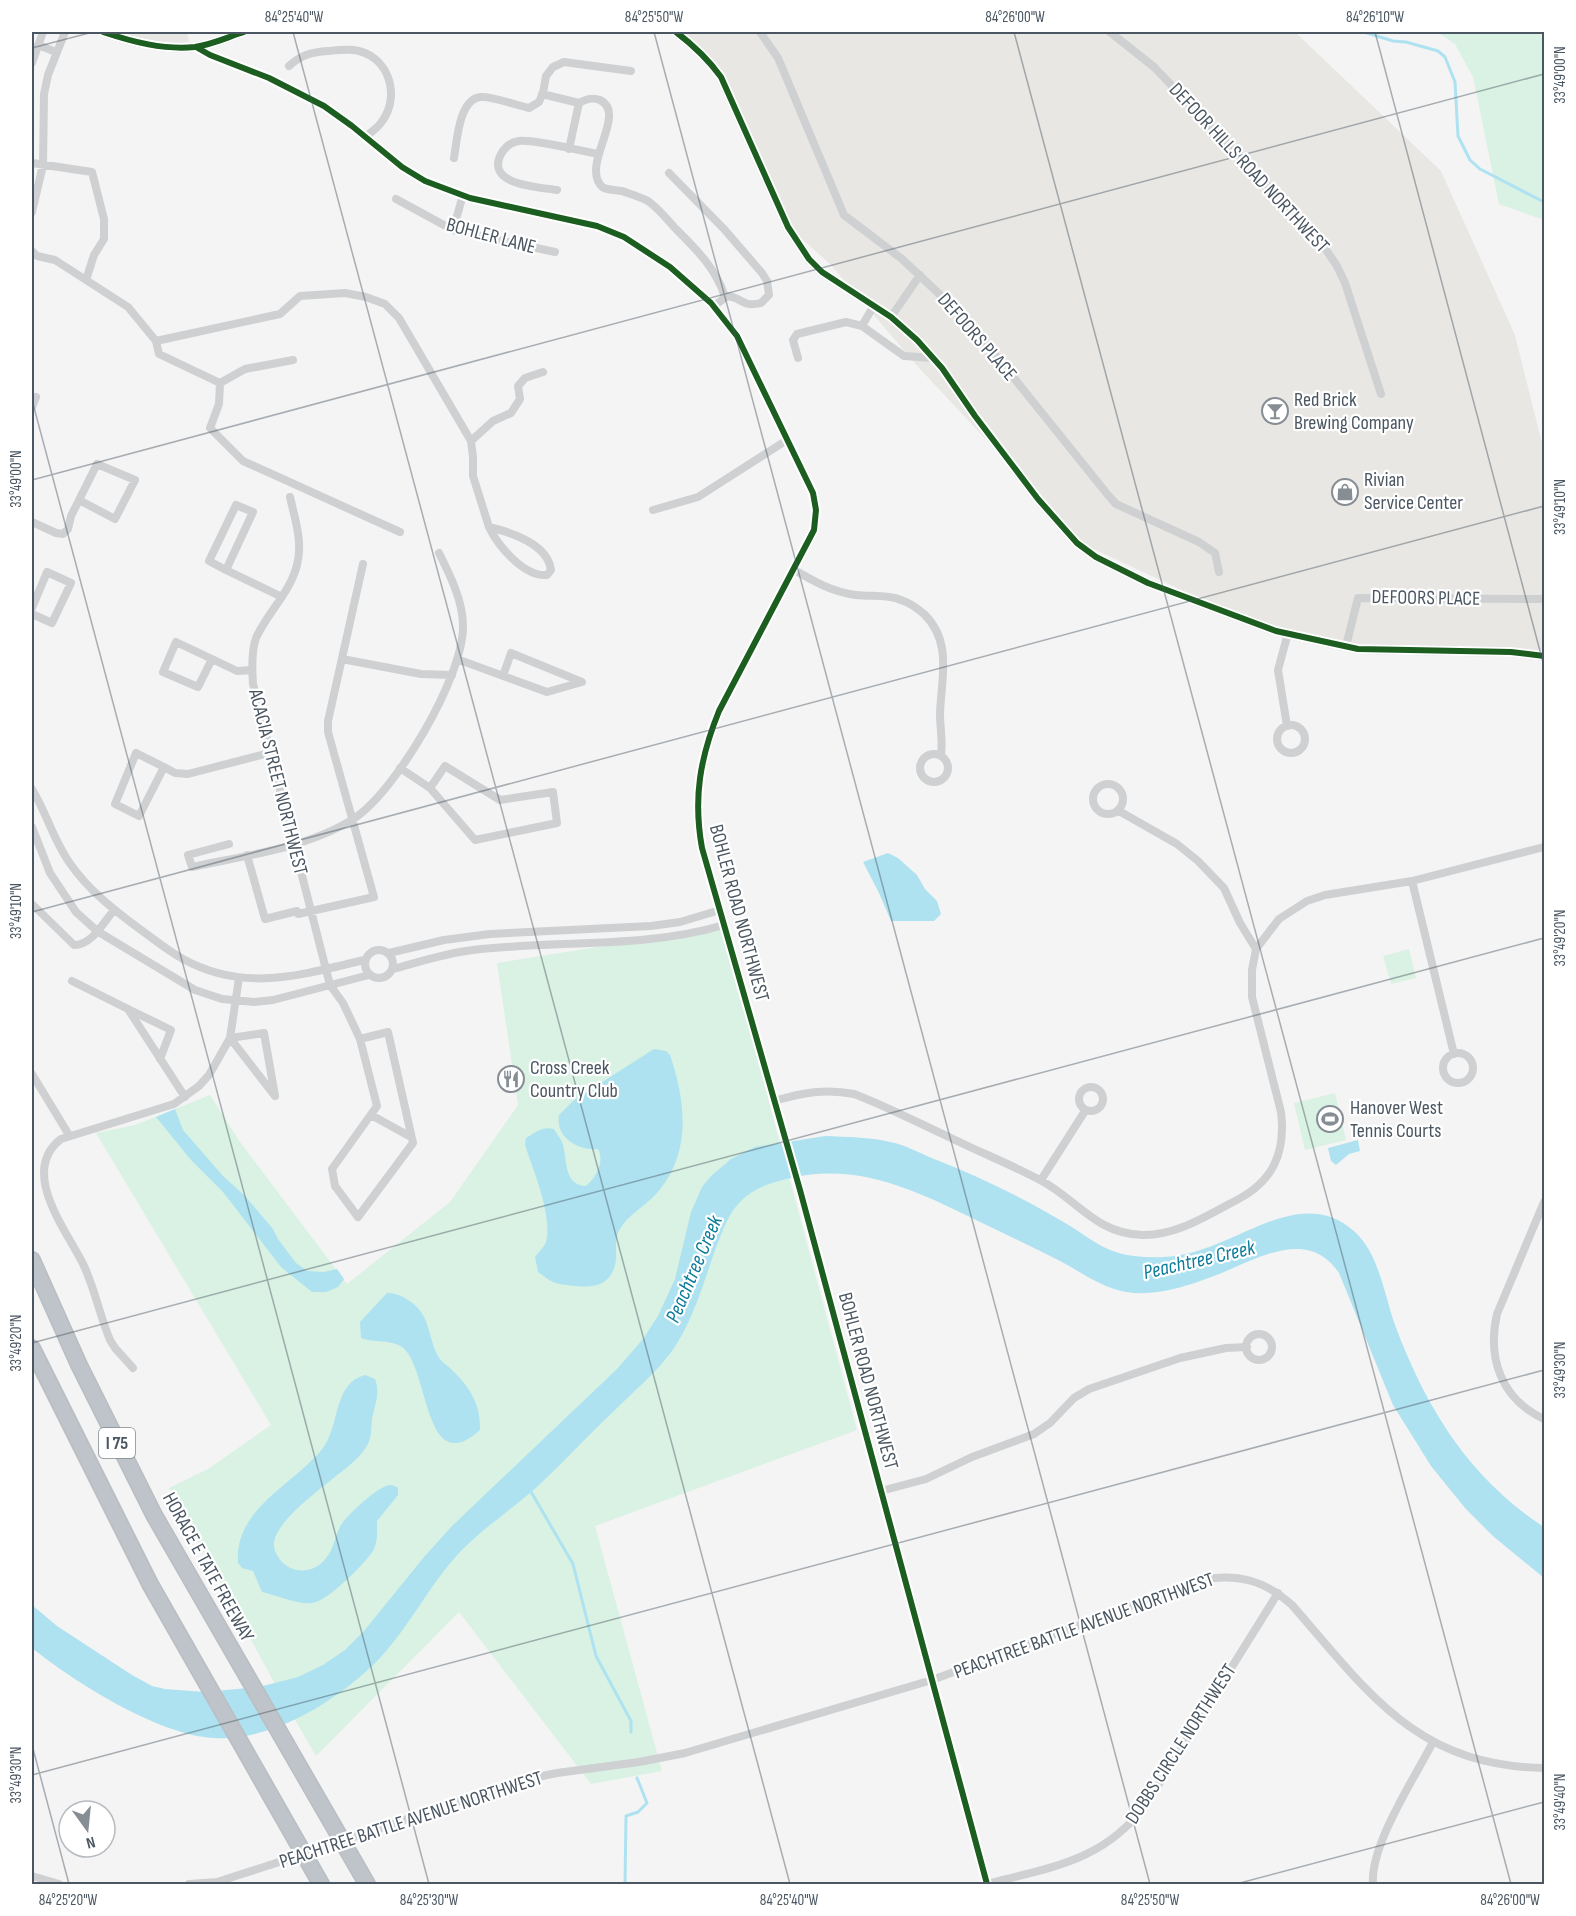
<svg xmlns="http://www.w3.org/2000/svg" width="1576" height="1916" font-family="'Sofia Sans Condensed',sans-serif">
	<rect width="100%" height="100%" fill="#f4f4f4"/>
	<!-- commercial -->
	<path fill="#e8e7e3" d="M 103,32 L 187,32 L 189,41 L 164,48 Z
		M 675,32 L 1295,32 L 1441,171 L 1515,335 L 1544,451 L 1544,654 L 1421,653 L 1303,636 L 1218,607 L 1085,545 L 920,369 L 830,264 L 786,225 L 721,72 Z"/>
	<!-- green -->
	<path fill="#d9f2e3" d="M 1437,32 L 1536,32 L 1544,37 L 1544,220 L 1499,204 L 1473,77 L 1455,44 Z
		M 722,927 L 857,1430 L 595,1526 L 662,1771 L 591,1784 L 459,1612 L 316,1756 L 283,1699 L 169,1488 L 208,1469 L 271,1425 L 96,1133 L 135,1125 L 210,1095 L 240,1142 L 347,1284 L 450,1202 L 518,1105 L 497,963 Z
		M 1409,949 L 1416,978 L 1391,984 L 1383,956 Z
		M 1335,1093 L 1346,1140 L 1305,1150 L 1294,1103 Z"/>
	<!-- water -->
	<path fill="#aee2f0" d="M 888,853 L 898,858 L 917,875 L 925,889 L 937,901 L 941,914 L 934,921 L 891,921 L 879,893 L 863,862 Z
		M 654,1049 L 666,1051 L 670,1055 C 686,1102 692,1154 656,1194 C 645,1206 628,1215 620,1229 C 613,1240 618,1254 615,1265 C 610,1285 594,1288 576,1286 C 568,1285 560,1285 553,1282 C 548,1280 543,1275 538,1272 L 535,1257 C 538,1253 544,1247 546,1242 C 553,1216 533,1170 525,1145 L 526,1138 C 536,1132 543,1126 554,1129 C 556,1133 560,1137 562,1142 C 568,1157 562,1185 586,1186 C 596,1177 605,1162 598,1149 C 579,1151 555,1138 559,1115 L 574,1100 Z
		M 175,1109 L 183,1130 L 223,1176 L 245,1196 L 273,1229 L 278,1239 L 296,1263 L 307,1271 L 324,1272 L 337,1269 L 344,1279 L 338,1287 L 326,1292 L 312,1292 L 281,1267 L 223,1192 L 191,1160 L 156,1117 Z
		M 825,1136 C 847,1137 869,1137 890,1142 C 905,1145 920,1153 934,1159 C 970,1173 1005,1189 1039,1208 C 1051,1215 1064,1222 1075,1229 C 1094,1242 1111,1254 1134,1256 C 1157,1259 1181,1257 1203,1249 C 1251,1234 1308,1188 1355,1232 C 1379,1254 1384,1294 1395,1325 C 1426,1408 1469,1478 1544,1527 L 1544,1578 L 1494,1537 L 1465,1508 L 1431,1466 L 1393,1405 L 1339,1273 C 1307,1225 1254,1261 1214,1276 C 1188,1286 1154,1297 1126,1292 C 1102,1288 1081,1272 1060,1261 C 1033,1247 1005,1234 978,1221 C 919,1192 859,1162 791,1178 C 772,1182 753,1188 740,1202 C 728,1214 723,1230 717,1245 C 704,1280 694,1320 672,1351 C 656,1373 634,1391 615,1410 C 589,1434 565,1461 539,1485 C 515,1507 487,1525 464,1548 C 431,1581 411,1625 379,1659 C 339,1700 272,1742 213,1738 C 159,1735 74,1682 32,1648 L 32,1605 L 57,1626 L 132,1675 L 152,1686 L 165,1689 L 205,1692 L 259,1687 L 298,1677 L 323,1665 L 345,1650 L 364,1631 L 424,1557 L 451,1527 L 617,1369 L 643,1339 L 658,1316 L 675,1279 L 691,1212 L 702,1187 L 711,1176 L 731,1159 L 755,1147 Z
		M 1358,1140 L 1360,1151 L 1349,1154 L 1336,1165 L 1331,1161 L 1328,1148 Z
		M 387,1293 C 396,1293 400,1295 408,1300 C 431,1314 427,1335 438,1356 C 440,1361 447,1365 451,1369 C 469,1386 481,1404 480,1430 C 423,1481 430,1368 402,1347 C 390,1339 374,1343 361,1338 L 360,1322 Z
		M 365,1375 L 375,1379 C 380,1392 376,1402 373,1414 C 369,1431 375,1437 362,1453 C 347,1473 263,1522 275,1551 C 284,1574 312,1577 326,1558 C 334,1549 335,1535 341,1525 C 347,1515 378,1486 390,1485 C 393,1485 395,1486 398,1488 L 398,1495 L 377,1521 C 377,1531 378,1540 374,1549 C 367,1562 327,1602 312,1603 C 299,1605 276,1595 262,1592 L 253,1571 L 242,1568 L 238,1563 C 234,1508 294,1485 323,1448 C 340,1426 333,1383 365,1375 Z"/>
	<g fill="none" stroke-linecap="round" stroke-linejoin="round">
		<!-- stream -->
		<path stroke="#aee2f0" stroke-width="3" d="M 1364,32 L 1393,41 L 1406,42 L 1438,51 L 1445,57 L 1455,82 L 1458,136 L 1470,160 L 1480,169 L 1544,202
			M 530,1490 L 573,1564 L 596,1656 L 631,1721 L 631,1732
			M 625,1884 L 626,1816 L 638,1812 L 647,1803 L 637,1778"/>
		<defs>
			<path id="motorway" d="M 32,1260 L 79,1365 L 154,1515 L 367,1884
				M 32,1348 L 150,1584 L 321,1884"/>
		</defs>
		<!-- motorway casing -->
		<use href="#motorway" stroke="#b9bec3" stroke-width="18"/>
		<!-- minor -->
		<path stroke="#ced0d2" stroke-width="8" d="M 760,32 L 778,58 L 844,215 L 902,259 L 968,321 L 1108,495 L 1116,504 L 1199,542 L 1215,553 L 1219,572
			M 1110,32 L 1154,67 L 1318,238 L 1337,266 L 1345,283 L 1381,394
			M 38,45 L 56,52
			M 197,47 L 210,55 L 269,78 L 324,106 L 352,126 L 402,167 L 425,181 L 470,198 L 597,226 L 624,237 L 670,267 L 711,303 L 737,336 L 813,493 L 816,510 L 814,530 L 719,711 C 700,758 693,798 702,848 L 800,1190 L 987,1884
			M 32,63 L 43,32
			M 289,66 C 301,55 312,52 328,51 C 340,50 353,48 365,53 C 393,65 399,102 380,124 C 376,129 370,133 365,137
			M 542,94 L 579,103
			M 569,149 L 579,103 C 586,99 592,97 600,100 C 626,112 587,158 598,181 C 599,183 602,187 604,188 C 609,190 616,190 622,191 C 630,194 641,197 648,201 C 658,208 666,218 674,227 C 695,248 716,268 725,297
			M 454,158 C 457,141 459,97 482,97 C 495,97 515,105 529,108 L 539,102 L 543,93 L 546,76 L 553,67 L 564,62 L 631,71
			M 32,163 L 92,172 L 104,219 L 104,239 L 94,255 L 86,280
			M 669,173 L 724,229 L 762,273 L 767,281 L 769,295 L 761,303 C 742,308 742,297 727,296 L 714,306
			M 557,190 C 538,187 485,185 501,154 C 505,147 511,142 519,141 C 535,139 580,151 598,154
			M 396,199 L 453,230 L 555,252
			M 32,212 L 43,165 L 44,94 L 48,75 L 65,32
			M 453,230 L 463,195
			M 32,251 L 37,256 L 55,260 L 128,307 L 156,341 L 159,354 L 220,383 L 219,404 L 210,428 L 243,461 L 400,532
			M 891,317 L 920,275
			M 862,326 L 874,305
			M 156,341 L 280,314 L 300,296 L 345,293 L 366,297 L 385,304 L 399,318 L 471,441 L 473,457 L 473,476 L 489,527 C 510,532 548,544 551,570 L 547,575 C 524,577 498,546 489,527
			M 798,358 L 793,340 L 797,334 L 846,322 L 862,326 L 904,356 L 933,358
			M 220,383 L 245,369 L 293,360
			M 32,407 L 36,397
			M 471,441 L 493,421 L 511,413 L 520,399 L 518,386 L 525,378 L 543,372
			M 97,464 L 135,480 L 115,519 L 79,500 Z
			M 290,497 C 295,519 303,542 297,565 C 290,593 267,613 256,638 C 251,652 252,670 253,684 L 330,985 L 343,1003 L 360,1039
			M 236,505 L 253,512 L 226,570 L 209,561 Z
			M 653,510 L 698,497 L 787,440
			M 32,522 L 56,533 L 63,534 L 68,529 L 71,516 L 79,500
			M 793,569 C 813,581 832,592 856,595 C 871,597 886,594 901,600 C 910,603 917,608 924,614 C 953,642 941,679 940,714 C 940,728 943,741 941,755
			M 226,570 L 282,597
			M 32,608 L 47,572 L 71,583 L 52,623 L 32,614
			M 176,642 L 212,659 L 198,687 L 163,672 Z
			M 1346,646 L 1358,598 L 1544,599
			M 212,659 L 237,671 L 252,670
			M 342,659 L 421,674 L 452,675
			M 457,659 L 547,692 L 582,682 L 511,653 L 503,676
			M1277 739a14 14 0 1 1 28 0a14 14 0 1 1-28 0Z
			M 1287,726 L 1278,670 L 1288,633
			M 136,753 L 164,767 L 139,816 L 115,804 Z
			M920 768a14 14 0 1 1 28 0a14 14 0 1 1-28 0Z
			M 164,767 L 175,773 L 188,774 L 269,753
			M 400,768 L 430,788 L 475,840 L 557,823 L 553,792 L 500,800 L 445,766 L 430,788
			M1093 799a15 15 0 1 1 30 0a15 15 0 1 1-30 0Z
			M 32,789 C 46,812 53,839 69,862 C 88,890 114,910 141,930 C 155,940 168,951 183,959 C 245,993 300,975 364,960
			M 1119,811 L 1177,844 L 1198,861 L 1224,888 L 1240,923 L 1256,949
			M 32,827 L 50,873 L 76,912 L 97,931 L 195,990 L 222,999 L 254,1002 L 273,1000 L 369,975
			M 229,844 L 188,855 L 192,867 C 243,856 308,848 353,819 C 395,793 464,676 463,626 C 463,601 450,575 439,553
			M 247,855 L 265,919 L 297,911 L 298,914 L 374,897 L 328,732 L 328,721 L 363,564
			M 1412,881 L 1454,1054
			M 32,904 L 74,945 C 92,945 103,923 114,910
			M365 964a14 14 0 1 1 28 0a14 14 0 1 1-28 0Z
			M 389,953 L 444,940 L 490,934 L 651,926 L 680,922 L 720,910
			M 393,969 C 419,962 446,953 473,950 C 557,940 642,949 724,925
			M 72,981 L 128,1009 L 185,1097
			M 130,1010 L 171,1030 L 160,1059
			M 388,1032 L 413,1143 L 358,1217 L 335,1186 L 332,1169 L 377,1106 L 360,1039 Z
			M 264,1033 L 275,1096 L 230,1038 Z
			M1443 1068a15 15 0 1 1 30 0a15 15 0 1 1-30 0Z
			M 32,1074 L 69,1135
			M1079 1099a12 12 0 1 1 24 0a12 12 0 1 1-24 0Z
			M 774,1101 C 802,1093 825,1088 854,1094 C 886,1106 918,1123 949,1137 C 979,1152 1010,1164 1040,1180 C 1077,1199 1094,1233 1142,1235 C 1176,1236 1206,1216 1235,1201 C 1273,1182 1286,1153 1281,1112 L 1252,997 L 1252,970 L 1256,949 L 1279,919 L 1307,901 L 1325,895 L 1412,881 L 1544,847
			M 371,1115 L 411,1137
			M 1041,1180 L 1085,1111
			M 1544,1202 L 1497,1314 C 1487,1358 1501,1399 1544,1419
			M1246 1347a13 13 0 1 1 26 0a13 13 0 1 1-26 0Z
			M 133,1368 L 115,1348 L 110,1340 C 100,1316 95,1290 84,1266 C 68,1232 18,1172 61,1139 L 174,1104 L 199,1086 L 209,1075 L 230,1038 L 239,978
			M 881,1491 L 926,1479 L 972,1457 L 1034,1434 L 1050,1423 L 1074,1398 L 1089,1389 L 1180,1358 L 1226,1348 L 1247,1347
			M 372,1831 L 519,1781 L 557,1773 L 639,1762 L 685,1753 L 932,1680 L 1203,1579 C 1239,1574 1264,1580 1292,1605 C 1368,1692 1416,1766 1544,1768
			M 32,1876 L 59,1884
			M 189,1884 L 217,1882 L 270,1865
			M 987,1884 C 1052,1867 1105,1861 1147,1803 L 1278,1593
			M 1373,1884 C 1370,1845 1414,1779 1433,1742"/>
		<!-- tertiary -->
		<path stroke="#ced0d2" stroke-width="10" d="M 103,32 C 133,42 163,50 195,47 C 211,45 228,37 244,32
			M 676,32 C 693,45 708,59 721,77 L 788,227 L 809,259 L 822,272 L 891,317 L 917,340 L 942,368 L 975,416 L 1038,499 L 1077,543 L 1096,557 L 1148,583 L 1276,631 L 1358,649 L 1511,652 L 1544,656"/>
		<!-- motorway -->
		<use href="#motorway" stroke="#bec4c9" stroke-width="15"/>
		<!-- minor-bridge -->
		<path stroke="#ced0d2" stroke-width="8" d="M 270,1865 L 372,1831"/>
		<defs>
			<path id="cycleway" d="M 103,32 C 133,42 163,50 195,47 C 211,45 228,37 244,32
				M 676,32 C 693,45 708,59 721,77 L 788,227 L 809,259 L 822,272 L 891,317 L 917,340 L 942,368 L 975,416 L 1038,499 L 1077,543 L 1096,557 L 1148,583 L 1276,631 L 1358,649 L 1511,652 L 1544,656
				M 196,47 L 210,55 L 269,78 L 324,106 L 352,126 L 402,167 L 425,181 L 470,198 L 597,226 L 624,237 L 670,267 L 711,303 L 737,336 L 813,493 L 816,510 L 814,530 L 719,711 C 700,758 693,798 702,848 L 800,1190 L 987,1884"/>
		</defs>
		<!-- cycleway casing -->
		<use href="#cycleway" stroke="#fff" stroke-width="10"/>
		<!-- cycleway -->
		<use href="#cycleway" stroke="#1b5e20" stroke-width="6"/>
	</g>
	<!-- ticks -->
	<path fill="none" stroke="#4a5661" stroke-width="1.5" stroke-opacity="0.45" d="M 293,32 L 790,1884M 654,32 L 1150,1884M 1014,32 L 1511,1884M 1375,32 L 1544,666M 32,48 L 93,32M 32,400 L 429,1884M 32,480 L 1544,74M 32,912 L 1544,506M 32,1343 L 1544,938M 32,1745 L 69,1884M 32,1775 L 1544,1370M 1236,1884 L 1544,1802"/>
	<!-- icons -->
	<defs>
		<symbol id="bar-ring" viewBox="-11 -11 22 22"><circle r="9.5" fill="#fff" stroke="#868d94" stroke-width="1.5"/><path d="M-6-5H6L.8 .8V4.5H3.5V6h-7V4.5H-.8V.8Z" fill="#868d94"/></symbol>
		<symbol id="shop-ring" viewBox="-11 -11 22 22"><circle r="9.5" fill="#fff" stroke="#868d94" stroke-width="1.5"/><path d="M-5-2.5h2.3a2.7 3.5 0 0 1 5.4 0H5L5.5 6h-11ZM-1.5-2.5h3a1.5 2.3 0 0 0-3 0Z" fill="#868d94"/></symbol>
		<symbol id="restaurant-ring" viewBox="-11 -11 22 22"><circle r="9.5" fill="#fff" stroke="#868d94" stroke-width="1.5"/><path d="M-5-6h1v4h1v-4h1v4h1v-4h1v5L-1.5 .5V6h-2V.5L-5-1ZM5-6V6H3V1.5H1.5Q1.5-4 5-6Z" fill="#868d94"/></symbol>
		<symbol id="stadium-ring" viewBox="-11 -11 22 22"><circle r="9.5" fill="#fff" stroke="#868d94" stroke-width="1.5"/><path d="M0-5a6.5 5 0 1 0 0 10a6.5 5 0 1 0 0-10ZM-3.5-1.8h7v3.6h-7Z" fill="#868d94"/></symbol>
	</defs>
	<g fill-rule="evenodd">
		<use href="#bar-ring" x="1260" y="396" width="30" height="30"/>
		<use href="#shop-ring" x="1330" y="477" width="30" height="30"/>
		<use href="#restaurant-ring" x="496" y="1064" width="30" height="30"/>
		<use href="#stadium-ring" x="1315" y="1104" width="30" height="30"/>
	</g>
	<g text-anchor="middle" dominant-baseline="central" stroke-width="4.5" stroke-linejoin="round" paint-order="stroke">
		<!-- shield labels -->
		<rect fill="#fff" stroke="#808990" stroke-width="1.5" x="99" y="1428" width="36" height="30" rx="4.5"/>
		<g font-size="18" font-weight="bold" fill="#4a5661">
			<text x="117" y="1443">I 75</text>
		</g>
		<!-- street labels -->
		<g font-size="20" fill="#4a5661" stroke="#fff">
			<text transform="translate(1249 168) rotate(47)">DEFOOR HILLS ROAD NORTHWEST</text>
			<text transform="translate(491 236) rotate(15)">BOHLER LANE</text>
			<text transform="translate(977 337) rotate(49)">DEFOORS PLACE</text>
			<text transform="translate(1426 598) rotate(1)">DEFOORS PLACE</text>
			<text transform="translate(278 782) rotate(76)">ACACIA STREET NORTHWEST</text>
			<text transform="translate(739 913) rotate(75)">BOHLER ROAD NORTHWEST</text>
			<text transform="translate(868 1381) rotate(75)">BOHLER ROAD NORTHWEST</text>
			<text transform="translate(208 1567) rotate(61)">HORACE E TATE FREEWAY</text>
			<text transform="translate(1084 1626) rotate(-20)">PEACHTREE BATTLE AVENUE NORTHWEST</text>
			<text transform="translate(1181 1744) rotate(-57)">DOBBS CIRCLE NORTHWEST</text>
			<text transform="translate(411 1820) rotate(-18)">PEACHTREE BATTLE AVENUE NORTHWEST</text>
		</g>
		<!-- poi labels -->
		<g font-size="20" fill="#4a5661" stroke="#fff" text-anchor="start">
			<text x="1294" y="400">Red Brick<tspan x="1294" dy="23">Brewing Company</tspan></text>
			<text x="1364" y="480">Rivian<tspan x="1364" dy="23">Service Center</tspan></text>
			<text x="530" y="1068">Cross Creek<tspan x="530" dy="23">Country Club</tspan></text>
			<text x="1350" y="1108">Hanover West<tspan x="1350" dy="23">Tennis Courts</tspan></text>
		</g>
		<!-- water labels -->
		<g font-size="21" font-style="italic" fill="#0c7c9b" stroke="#fff">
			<text transform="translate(1199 1260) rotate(-13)">Peachtree Creek</text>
			<text transform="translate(694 1269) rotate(-67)">Peachtree Creek</text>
		</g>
	</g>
	<!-- border -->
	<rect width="1576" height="1916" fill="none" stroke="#ffffff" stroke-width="66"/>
	<!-- north arrow -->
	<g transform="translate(87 1829) rotate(165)"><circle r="28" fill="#ffffff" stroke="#b7bbc0" stroke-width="1.5"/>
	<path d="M0-4.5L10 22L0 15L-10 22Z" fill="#868d94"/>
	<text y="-9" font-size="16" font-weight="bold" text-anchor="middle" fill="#4a5661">N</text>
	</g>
	<rect x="33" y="33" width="1510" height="1850" fill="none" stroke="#4a5661" stroke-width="2"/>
	<g font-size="15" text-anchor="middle" fill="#4a5661">
		<text x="294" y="22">84°25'40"W</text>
		<text x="654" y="22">84°25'50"W</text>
		<text x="1015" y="22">84°26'00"W</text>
		<text x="1375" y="22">84°26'10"W</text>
		<text transform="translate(1560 75) rotate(-90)" y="5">33°49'00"N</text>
		<text transform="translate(16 479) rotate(-90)" y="5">33°49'00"N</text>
		<text transform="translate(1560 507) rotate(-90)" y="5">33°49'10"N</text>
		<text transform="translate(16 911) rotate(-90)" y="5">33°49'10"N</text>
		<text transform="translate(1560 938) rotate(-90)" y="5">33°49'20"N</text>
		<text transform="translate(16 1343) rotate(-90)" y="5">33°49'20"N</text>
		<text transform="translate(1560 1370) rotate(-90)" y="5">33°49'30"N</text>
		<text transform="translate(16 1775) rotate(-90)" y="5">33°49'30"N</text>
		<text transform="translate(1560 1802) rotate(-90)" y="5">33°49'40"N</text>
		<text x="68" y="1905">84°25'20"W</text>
		<text x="429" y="1905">84°25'30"W</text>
		<text x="789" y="1905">84°25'40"W</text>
		<text x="1150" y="1905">84°25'50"W</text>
		<text x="1510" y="1905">84°26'00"W</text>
	</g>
</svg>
